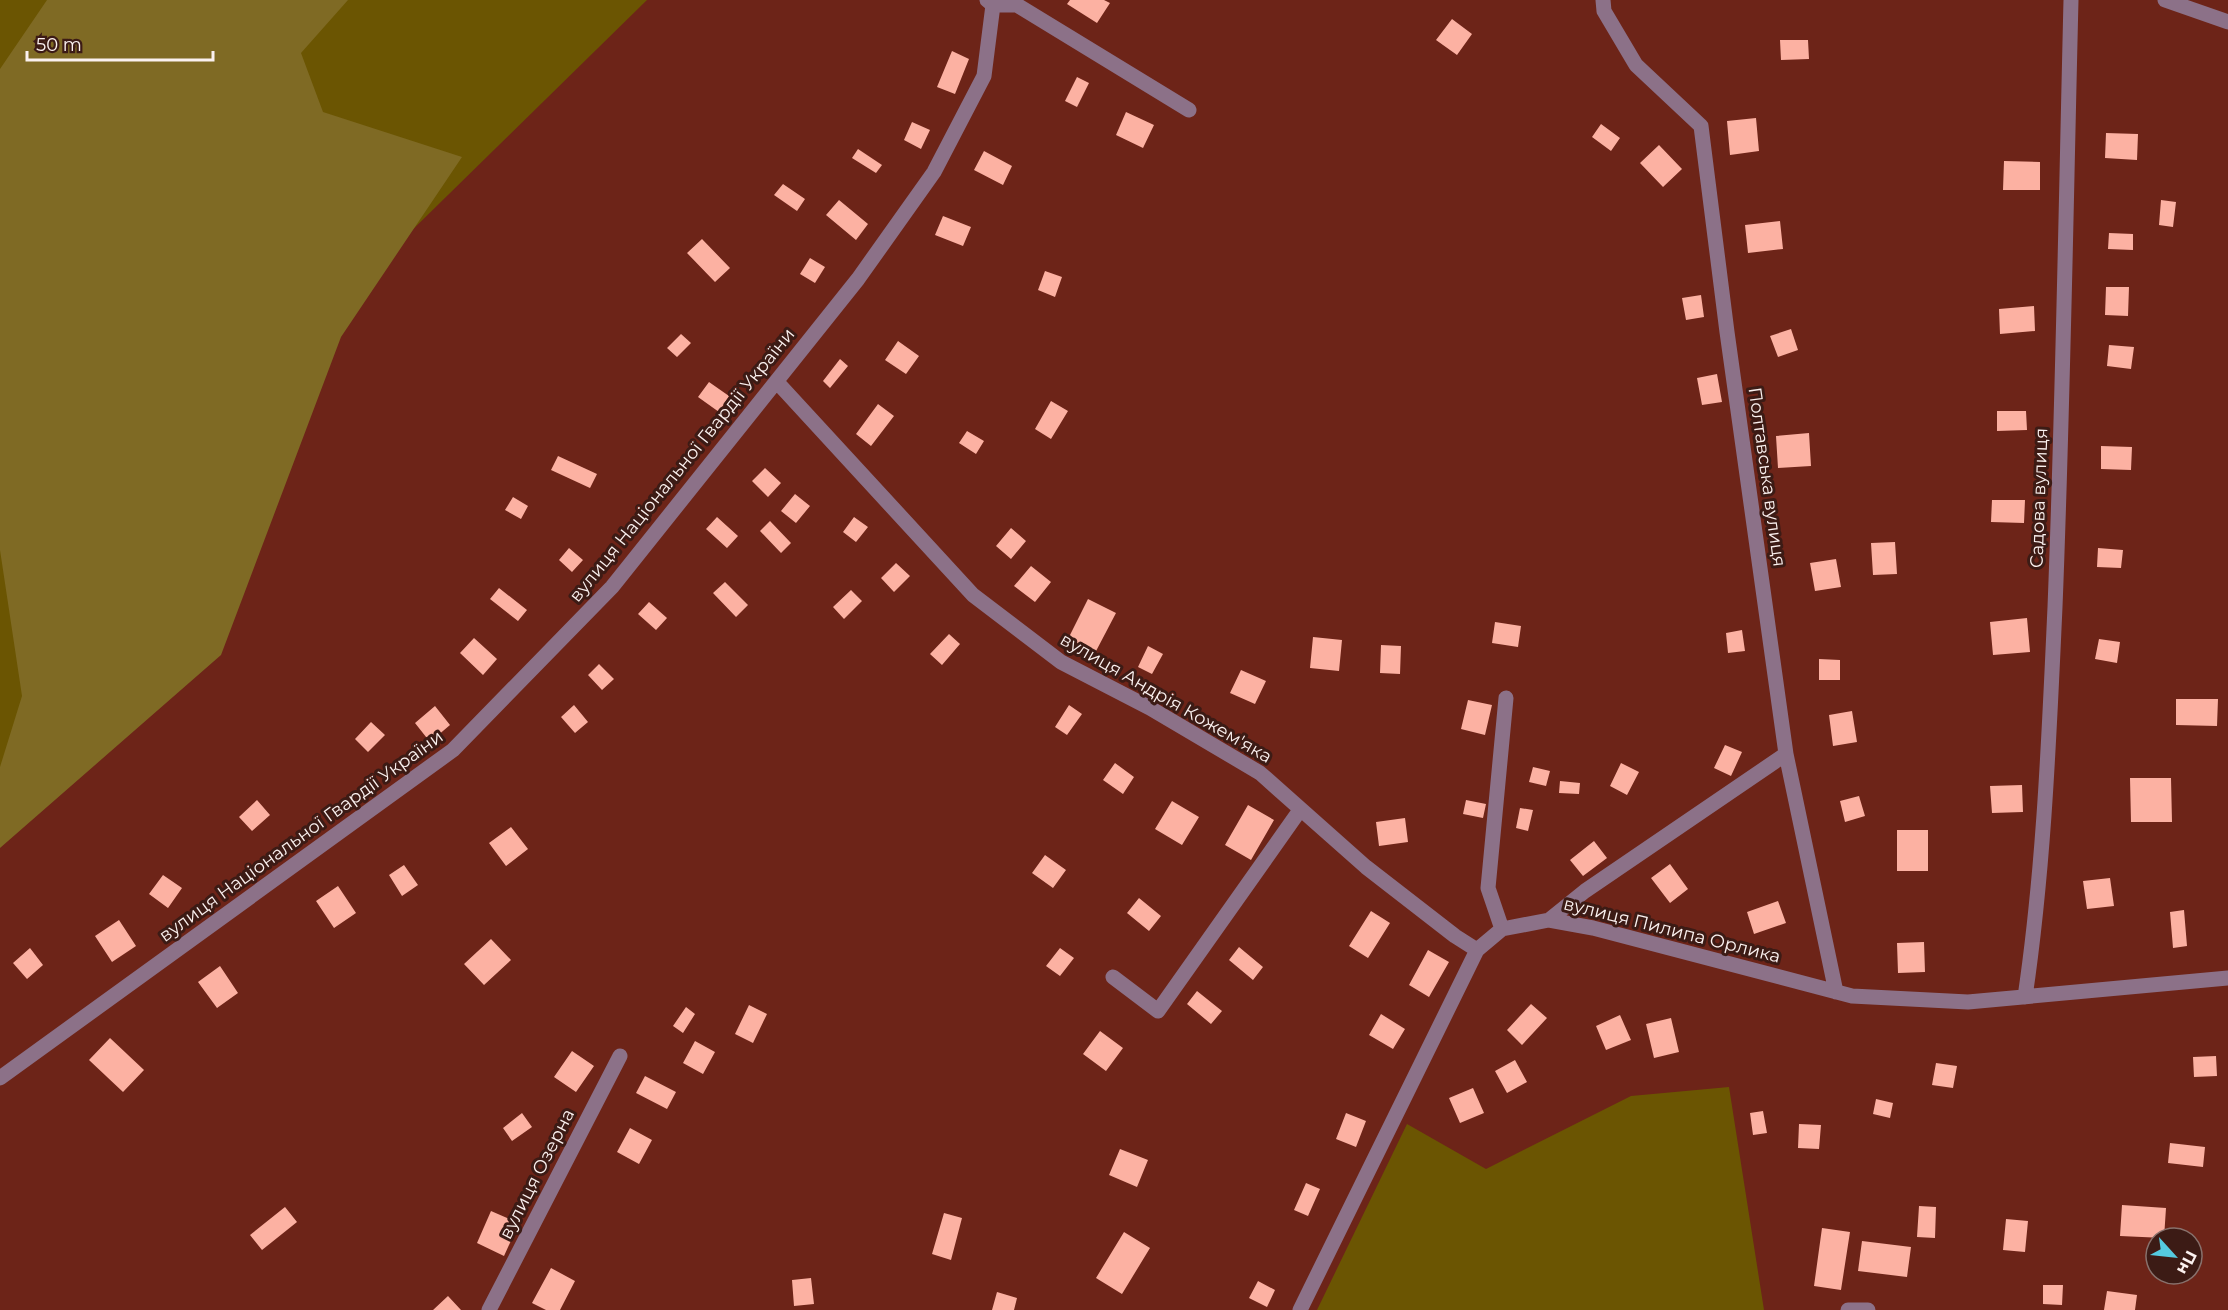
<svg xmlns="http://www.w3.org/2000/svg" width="2228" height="1310" font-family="Montserrat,sans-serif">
	<rect width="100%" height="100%" fill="#6d2418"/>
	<!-- green -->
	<path fill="#6b5502" d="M 0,0 L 647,0 L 399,243 L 0,769 Z
		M 1729,1087 L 1764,1310 L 1317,1310 L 1407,1124 L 1486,1169 L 1631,1096 Z"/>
	<!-- forest -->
	<path fill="#7f6a24" d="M 47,0 L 348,0 L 301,53 L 323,112 L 462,157 L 341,337 L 221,655 L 0,848 L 0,767 L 22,696 L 0,550 L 0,69 Z"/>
	<!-- building -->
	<path fill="#fcb1a2" d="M 1070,0 L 1104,0 L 1110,3 L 1097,23 L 1067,4 Z
		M 1452,19 L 1472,34 L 1457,55 L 1436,40 Z
		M 1780,40 L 1808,40 L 1809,59 L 1781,60 Z
		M 952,51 L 969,59 L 955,94 L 937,87 Z
		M 1077,77 L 1089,83 L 1077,107 L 1065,101 Z
		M 1126,112 L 1154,125 L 1143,148 L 1116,135 Z
		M 1756,118 L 1759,151 L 1730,155 L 1727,121 Z
		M 912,122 L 930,130 L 921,149 L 904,140 Z
		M 1601,124 L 1620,138 L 1611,151 L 1592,137 Z
		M 2106,133 L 2138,134 L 2137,160 L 2105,158 Z
		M 1659,145 L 1682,169 L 1663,187 L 1640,163 Z
		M 858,149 L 882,165 L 876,173 L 852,158 Z
		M 984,151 L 1012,166 L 1003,185 L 974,170 Z
		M 2004,161 L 2040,162 L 2040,190 L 2003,190 Z
		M 783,184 L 805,199 L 797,211 L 774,195 Z
		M 839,200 L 868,224 L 856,240 L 826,215 Z
		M 2161,200 L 2176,202 L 2173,227 L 2159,225 Z
		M 943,216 L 971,227 L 963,246 L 935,235 Z
		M 1780,221 L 1783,249 L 1748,253 L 1745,225 Z
		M 2109,233 L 2133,234 L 2133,250 L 2108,249 Z
		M 702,239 L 730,268 L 715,282 L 687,253 Z
		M 810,258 L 825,267 L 815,283 L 800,274 Z
		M 1045,271 L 1062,277 L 1055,297 L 1038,290 Z
		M 2106,287 L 2129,287 L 2128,316 L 2105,315 Z
		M 1701,295 L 1704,317 L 1686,320 L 1682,298 Z
		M 2034,306 L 2035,331 L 2000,334 L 1999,309 Z
		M 1791,329 L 1798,350 L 1778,357 L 1770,336 Z
		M 681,334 L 691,343 L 677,357 L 667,348 Z
		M 898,341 L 919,356 L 906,374 L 885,360 Z
		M 2109,345 L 2134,347 L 2131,369 L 2107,366 Z
		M 840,359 L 848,366 L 830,388 L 823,381 Z
		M 1717,374 L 1722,402 L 1702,405 L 1697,378 Z
		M 709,382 L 729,396 L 719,412 L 698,397 Z
		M 1051,401 L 1068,411 L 1051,439 L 1035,429 Z
		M 878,404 L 894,416 L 871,446 L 856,434 Z
		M 1997,411 L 2026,411 L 2027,430 L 1997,431 Z
		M 967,431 L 984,441 L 976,454 L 959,443 Z
		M 1809,433 L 1811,466 L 1778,468 L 1776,436 Z
		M 2101,446 L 2132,447 L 2131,470 L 2101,469 Z
		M 558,456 L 597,474 L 590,488 L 551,470 Z
		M 765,468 L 781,483 L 768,497 L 752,481 Z
		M 795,494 L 810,506 L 796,523 L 781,511 Z
		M 513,497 L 528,506 L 521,519 L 505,510 Z
		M 1992,500 L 2025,500 L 2024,523 L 1991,522 Z
		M 717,517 L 738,536 L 727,548 L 706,529 Z
		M 854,517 L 868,527 L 856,542 L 843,532 Z
		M 770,521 L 791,543 L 781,553 L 760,531 Z
		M 1011,528 L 1026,541 L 1011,559 L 996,546 Z
		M 1895,542 L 1897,574 L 1873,575 L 1871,543 Z
		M 569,548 L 583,560 L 572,572 L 559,560 Z
		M 2098,548 L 2123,550 L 2121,568 L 2097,567 Z
		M 1836,559 L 1841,587 L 1815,591 L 1810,563 Z
		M 896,563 L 910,576 L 894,592 L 881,578 Z
		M 1031,566 L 1051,582 L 1035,602 L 1014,586 Z
		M 725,582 L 748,605 L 736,617 L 713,593 Z
		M 499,588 L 527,610 L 518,621 L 490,599 Z
		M 851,590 L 862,601 L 844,619 L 833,607 Z
		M 1088,599 L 1116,613 L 1095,653 L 1068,639 Z
		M 649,602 L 667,618 L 656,630 L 638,614 Z
		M 2027,618 L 2030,652 L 1993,655 L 1990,622 Z
		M 1495,622 L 1521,626 L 1518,647 L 1492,643 Z
		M 1742,630 L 1745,651 L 1728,653 L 1726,633 Z
		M 949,634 L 960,644 L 942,665 L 930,654 Z
		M 1313,637 L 1342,640 L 1339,671 L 1310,668 Z
		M 474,638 L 497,659 L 483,675 L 460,653 Z
		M 2099,639 L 2120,642 L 2117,663 L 2095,659 Z
		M 1381,645 L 1401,646 L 1400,674 L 1380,673 Z
		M 1148,646 L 1163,654 L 1152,674 L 1138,667 Z
		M 1819,659 L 1840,660 L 1840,680 L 1819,680 Z
		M 599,664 L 614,679 L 602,690 L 588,675 Z
		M 1241,670 L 1266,681 L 1255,704 L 1230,693 Z
		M 2176,699 L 2218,699 L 2217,726 L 2176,725 Z
		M 1468,700 L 1492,705 L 1485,735 L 1461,729 Z
		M 574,705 L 588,722 L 575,733 L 561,717 Z
		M 1069,705 L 1082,714 L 1067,735 L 1055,727 Z
		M 435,706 L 450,725 L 430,742 L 415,723 Z
		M 1852,711 L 1857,742 L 1833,746 L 1829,715 Z
		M 371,722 L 385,735 L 368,752 L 355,739 Z
		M 1725,745 L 1742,752 L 1731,776 L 1714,768 Z
		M 1115,763 L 1134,777 L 1123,794 L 1103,780 Z
		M 1621,763 L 1639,772 L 1627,795 L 1610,786 Z
		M 1533,767 L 1550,771 L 1546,786 L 1529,782 Z
		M 2130,778 L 2171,778 L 2172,822 L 2131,822 Z
		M 1560,781 L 1580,783 L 1579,794 L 1559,793 Z
		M 2022,785 L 2023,812 L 1992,813 L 1990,786 Z
		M 1859,796 L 1865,816 L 1845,822 L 1840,801 Z
		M 257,800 L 270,815 L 252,831 L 239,817 Z
		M 1466,800 L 1486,804 L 1483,818 L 1463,814 Z
		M 1172,801 L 1199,817 L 1182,845 L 1155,829 Z
		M 1248,805 L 1274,820 L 1251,860 L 1225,845 Z
		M 1520,808 L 1533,810 L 1528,831 L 1516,828 Z
		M 1405,818 L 1408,842 L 1379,846 L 1376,822 Z
		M 511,827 L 528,849 L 506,866 L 489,843 Z
		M 1897,830 L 1928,830 L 1928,871 L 1897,871 Z
		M 1594,841 L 1607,858 L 1583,876 L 1570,860 Z
		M 1045,855 L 1066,870 L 1053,888 L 1032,873 Z
		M 1670,864 L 1688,889 L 1670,903 L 1651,878 Z
		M 404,865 L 418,885 L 402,896 L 389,875 Z
		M 163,875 L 182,888 L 168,908 L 149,894 Z
		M 2110,878 L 2114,906 L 2087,909 L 2083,881 Z
		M 338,886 L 356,913 L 334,928 L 316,901 Z
		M 1139,898 L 1161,916 L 1149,931 L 1127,913 Z
		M 1778,901 L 1786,923 L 1754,934 L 1747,912 Z
		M 2184,910 L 2187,946 L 2173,948 L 2170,912 Z
		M 1371,911 L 1390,923 L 1368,958 L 1349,946 Z
		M 119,920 L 136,946 L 112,962 L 95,936 Z
		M 491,939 L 511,960 L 484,985 L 464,964 Z
		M 1924,942 L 1925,972 L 1898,973 L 1897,943 Z
		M 1239,947 L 1263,967 L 1253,980 L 1229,960 Z
		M 30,948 L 43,965 L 27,979 L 13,963 Z
		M 1060,948 L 1074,958 L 1060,976 L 1046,966 Z
		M 1428,950 L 1449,962 L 1429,997 L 1409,985 Z
		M 220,966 L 238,993 L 217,1008 L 198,982 Z
		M 1197,991 L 1222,1011 L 1211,1024 L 1187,1004 Z
		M 1531,1004 L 1547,1018 L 1522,1045 L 1507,1030 Z
		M 749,1005 L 767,1014 L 753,1043 L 735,1034 Z
		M 686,1007 L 695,1014 L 683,1033 L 673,1026 Z
		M 1381,1014 L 1405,1029 L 1393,1049 L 1369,1035 Z
		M 1620,1015 L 1631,1040 L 1606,1050 L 1596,1026 Z
		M 1671,1018 L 1679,1052 L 1654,1058 L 1646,1024 Z
		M 1100,1031 L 1123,1048 L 1106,1071 L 1083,1054 Z
		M 110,1038 L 144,1070 L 123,1092 L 89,1060 Z
		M 695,1041 L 715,1052 L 703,1074 L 683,1063 Z
		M 572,1051 L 594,1066 L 576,1092 L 554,1077 Z
		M 2216,1056 L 2217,1076 L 2194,1077 L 2193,1057 Z
		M 1515,1060 L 1527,1082 L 1507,1093 L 1495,1071 Z
		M 1936,1063 L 1957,1066 L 1953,1088 L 1932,1085 Z
		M 645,1076 L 676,1092 L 667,1109 L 636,1093 Z
		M 1473,1088 L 1484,1113 L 1460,1123 L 1449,1098 Z
		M 1876,1099 L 1893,1103 L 1890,1118 L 1873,1114 Z
		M 1763,1111 L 1767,1133 L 1753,1135 L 1750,1113 Z
		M 522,1113 L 532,1127 L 512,1141 L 503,1128 Z
		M 1346,1113 L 1366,1121 L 1356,1147 L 1336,1139 Z
		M 1799,1124 L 1821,1125 L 1819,1149 L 1798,1148 Z
		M 630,1128 L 652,1140 L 639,1164 L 617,1152 Z
		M 2170,1143 L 2205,1147 L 2203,1167 L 2168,1163 Z
		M 1120,1149 L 1148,1160 L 1137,1187 L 1109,1175 Z
		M 1306,1183 L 1320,1189 L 1308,1216 L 1294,1210 Z
		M 2122,1205 L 2166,1208 L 2164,1238 L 2120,1236 Z
		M 1919,1206 L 1936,1207 L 1935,1238 L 1917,1237 Z
		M 285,1207 L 297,1222 L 262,1250 L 250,1235 Z
		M 491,1211 L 519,1223 L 504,1256 L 477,1243 Z
		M 944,1213 L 962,1218 L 951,1260 L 932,1254 Z
		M 2006,1219 L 2028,1221 L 2025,1252 L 2003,1250 Z
		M 1822,1228 L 1850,1232 L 1841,1290 L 1814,1286 Z
		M 1124,1232 L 1150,1248 L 1122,1294 L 1096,1278 Z
		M 1862,1241 L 1911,1247 L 1907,1277 L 1858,1271 Z
		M 551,1268 L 575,1281 L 560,1310 L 546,1310 L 532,1303 Z
		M 811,1278 L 814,1304 L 794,1306 L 792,1280 Z
		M 1258,1281 L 1275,1290 L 1267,1307 L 1249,1298 Z
		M 2043,1285 L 2063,1285 L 2062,1305 L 2043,1304 Z
		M 2107,1291 L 2137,1295 L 2135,1310 L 2104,1310 Z
		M 997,1292 L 1017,1298 L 1014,1310 L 992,1310 Z
		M 448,1296 L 461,1310 L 433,1310 Z"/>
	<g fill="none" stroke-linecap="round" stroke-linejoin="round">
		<!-- street -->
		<path stroke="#8c7188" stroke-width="15" d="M 987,0 L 993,5 L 1017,5 L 1189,110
			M 1603,0 L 1604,11 L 1636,65 L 1701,126 L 1727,332 L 1786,754 L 1836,992
			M 2165,0 L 2228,22
			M 777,382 L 973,595 L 1061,662 L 1150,708 L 1260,773 L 1366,867 L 1455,936 L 1477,950
			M 1549,920 L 1585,891 L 1786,754
			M 1502,929 L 1488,888 L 1506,698
			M 1113,977 L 1158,1011 L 1300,810
			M 2025,997 C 2044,868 2049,737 2055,607 C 2063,405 2066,202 2071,0
			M 0,1078 L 453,750 L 612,587 L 858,279 L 934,172 L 984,76 L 993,5
			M 489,1310 L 620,1056
			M 1300,1310 L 1477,950 L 1502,929 L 1549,920 L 1593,928 L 1852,996 L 1968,1002 L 2228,978
			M 1848,1310 L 1868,1310"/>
	</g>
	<g text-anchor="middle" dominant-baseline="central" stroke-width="6" stroke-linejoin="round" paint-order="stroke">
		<!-- street labels -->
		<g font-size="18" fill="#fbf1ef" stroke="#3c1b15">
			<text transform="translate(682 465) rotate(-51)">вулиця Національної Гвардії України</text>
			<text transform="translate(1767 477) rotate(82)">Полтавська вулиця</text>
			<text transform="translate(2039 498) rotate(-88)">Садова вулиця</text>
			<text transform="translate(1166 698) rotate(30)">вулиця Андрія Кожем'яка</text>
			<text transform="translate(301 836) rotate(-36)">вулиця Національної Гвардії України</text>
			<text transform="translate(1672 930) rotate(14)">вулиця Пилипа Орлика</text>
			<text transform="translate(537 1174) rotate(-63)">вулиця Озерна</text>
		</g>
	</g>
	<!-- north arrow -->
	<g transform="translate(2174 1256) rotate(117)"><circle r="28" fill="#3c1b15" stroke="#88716c" stroke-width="1.5"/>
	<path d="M0-4.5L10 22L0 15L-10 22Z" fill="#55cadf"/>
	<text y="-9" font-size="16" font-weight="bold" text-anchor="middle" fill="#fbf1ef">Пн</text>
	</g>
	<!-- scale -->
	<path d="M27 51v9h186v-9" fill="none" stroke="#fbf1ef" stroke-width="3"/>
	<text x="36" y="51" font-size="18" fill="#fbf1ef" stroke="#3c1b15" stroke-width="4.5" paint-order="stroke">50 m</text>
</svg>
